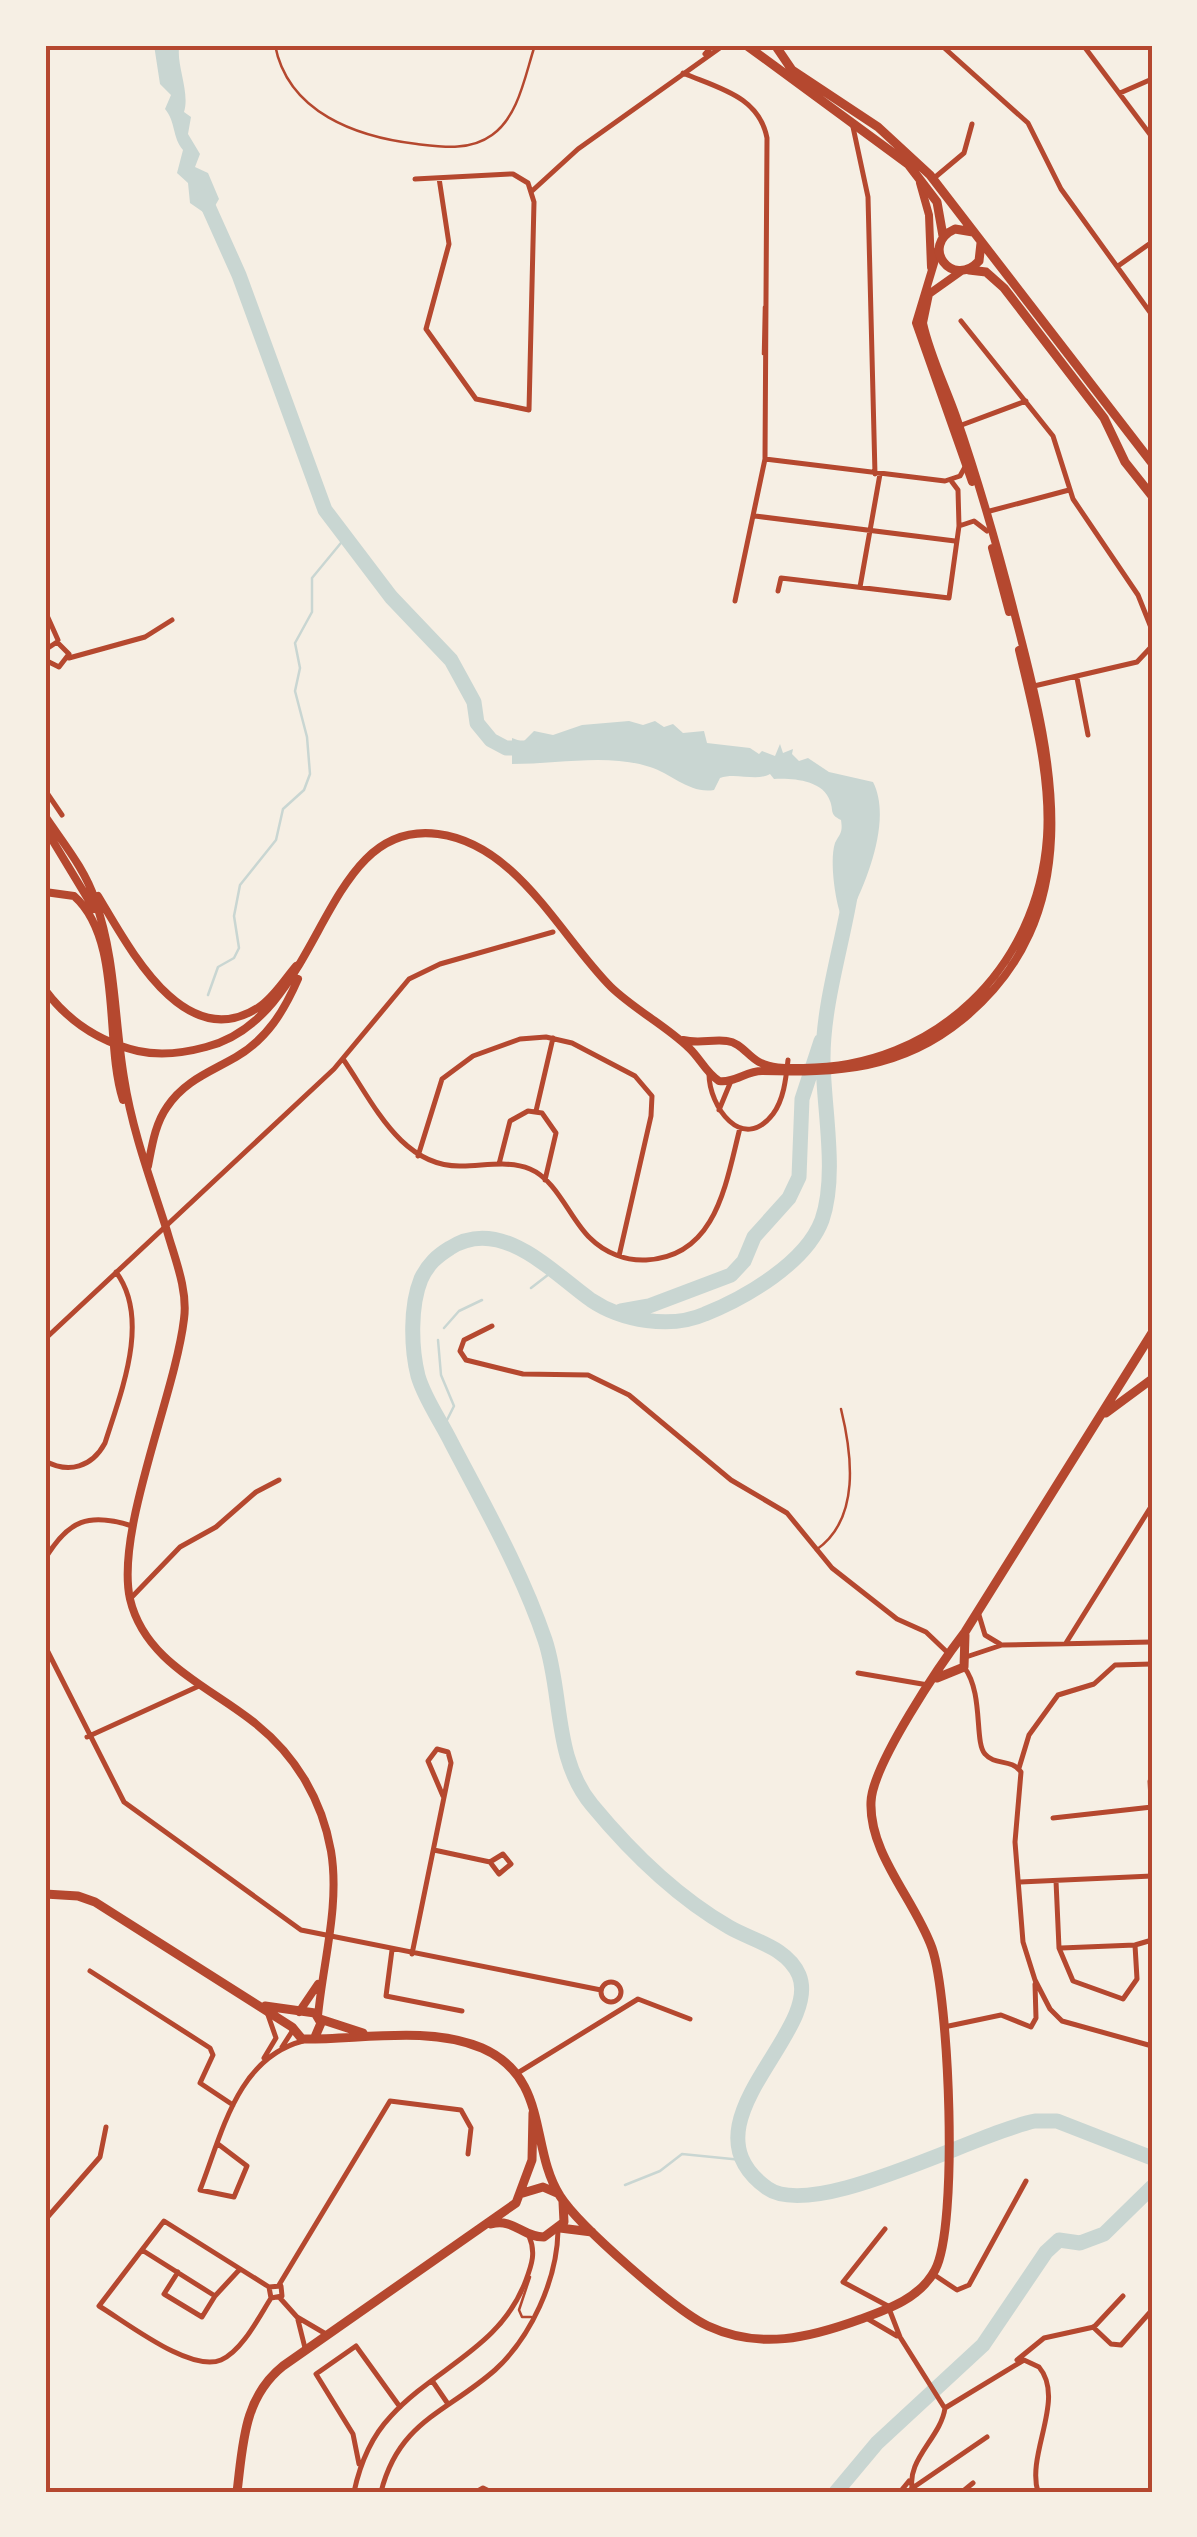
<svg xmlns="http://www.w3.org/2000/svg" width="1197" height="2537" font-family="'Fira Sans Condensed',sans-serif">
	<rect width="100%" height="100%" fill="#f6efe4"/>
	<!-- water -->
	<path fill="#c9d6d2" d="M 154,45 L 179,48 C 177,67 190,93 184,112 L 191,117 L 188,134 L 200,154 L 195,167 L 208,173 L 219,199 L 212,211 L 203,212 L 190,203 L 188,183 L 177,173 L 183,150 C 172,137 176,122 165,109 L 171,95 L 160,84 Z
		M 629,721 L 643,725 L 655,721 L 664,727 L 673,724 L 683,733 L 704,731 L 707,743 L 750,748 L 759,754 L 762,751 L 775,756 L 780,744 L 783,753 L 793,749 L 792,754 L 799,761 L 808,758 L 829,772 L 873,782 C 891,817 870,875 850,914 L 841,915 C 836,904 829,861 835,843 C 840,833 843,833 841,820 C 829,814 834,811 830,801 C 823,779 789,778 774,779 L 770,774 C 756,782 736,772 720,778 L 714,790 C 690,794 672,774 650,767 C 608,753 558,764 512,764 L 512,738 L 523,742 L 534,731 L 553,735 L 582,725 Z"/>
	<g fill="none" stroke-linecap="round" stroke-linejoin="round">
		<!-- stream -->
		<path stroke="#c9d6d2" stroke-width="2.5" d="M 208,995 L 218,967 L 234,958 L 239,948 L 234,916 L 240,885 L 276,840 L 283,809 L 304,790 L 310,774 L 307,737 L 295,691 L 300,668 L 295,643 L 312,612 L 312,578 L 345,538
			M 531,1288 L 553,1271
			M 444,1328 L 459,1311 L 482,1300
			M 438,1340 L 441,1375 L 454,1406 L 443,1428
			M 625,2185 L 660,2171 L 682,2154 L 742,2160"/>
		<!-- river -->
		<path stroke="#c9d6d2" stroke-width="15" d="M 204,197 L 239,275 L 325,510 L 391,597 L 451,660 L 474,702 L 477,723 L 491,740 L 506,748 L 532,748
			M 850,897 C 841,949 823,1006 823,1058 C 823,1106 838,1174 822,1220 C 806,1263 745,1298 705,1314 C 671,1329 622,1321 591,1300 C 553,1273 501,1215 450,1248 C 437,1256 428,1264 421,1279 C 410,1306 411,1348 418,1376 C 425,1400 441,1421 452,1444 C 485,1507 522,1572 545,1640 C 563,1694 553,1758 592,1805 C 630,1851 677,1897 729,1927 C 753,1941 787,1947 799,1975 C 823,2033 678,2124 767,2188 C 814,2222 978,2132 1035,2121 L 1057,2121 L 1152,2158
			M 621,1311 L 649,1306 L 731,1275 L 744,1261 L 754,1237 L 789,1198 L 799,1177 L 802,1099 L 821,1041
			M 836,2492 L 877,2443 L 983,2345 L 1046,2252 L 1059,2240 L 1080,2243 L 1104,2234 L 1152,2187"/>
		<!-- service -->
		<path stroke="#b5482f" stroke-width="2.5" d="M 275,45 C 288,113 357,137 417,144 C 443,147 470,151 492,135 C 519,116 525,75 535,45
			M 763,354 L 764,307
			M 816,1550 C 861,1519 852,1454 841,1409
			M 530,2277 L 519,2310 L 522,2317 L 531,2317"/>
		<!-- minor -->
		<path stroke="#b5482f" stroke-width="5" d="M 941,45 L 1028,123 L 1061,189 L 1152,315
			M 1083,45 L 1152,137
			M 705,54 L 713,45
			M 683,73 C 718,88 759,96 767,138 L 765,459 L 735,601
			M 1120,93 L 1152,79
			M 853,127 L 868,197 L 875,474
			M 415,179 L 510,174 L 513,174 L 528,183 L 534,202 L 529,410 L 476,399 L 426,329 L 449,244 L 439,178
			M 933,179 L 964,153 L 972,124
			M 532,191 L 578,149 L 724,45
			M 1118,266 L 1152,242
			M 961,321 L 1053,436 L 1073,499 L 1138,595 L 1152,630
			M 959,426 L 1026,401
			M 765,459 L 945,481 L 960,476 L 965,467
			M 952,482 L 958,490 L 959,526
			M 986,512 L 1069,490
			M 755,516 L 955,541
			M 860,587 L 880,474
			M 778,591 L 781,578 L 949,598 L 959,526 L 974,521 L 987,531
			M 45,611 L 58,640
			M 45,650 L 57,642 L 69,654 L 59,667 L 45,660
			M 69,658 L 145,637 L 172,620
			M 1077,678 L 1088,735
			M 1034,686 L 1137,662 L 1152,646
			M 45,790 L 62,815
			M 343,1059 C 373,1102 401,1168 462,1166 C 484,1166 509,1160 530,1169 C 557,1180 570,1219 590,1238 C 605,1253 626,1261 646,1260 C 717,1257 726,1182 740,1128
			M 709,1074 C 709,1106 742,1154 773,1114 C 784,1099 786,1078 788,1060
			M 719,1110 L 731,1081
			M 536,1111 L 553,1038
			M 418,1156 L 442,1079 L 473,1056 L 520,1039 L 546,1037 L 572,1043 L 635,1076 L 652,1096 L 651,1116 L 619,1256
			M 499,1164 L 510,1121 L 528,1111 L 542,1113 L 556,1133 L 545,1180
			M 492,1326 L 464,1340 L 460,1351 L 466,1360 L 523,1374 L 588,1375 L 629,1395 L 731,1480 L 787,1513 L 832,1568 L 897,1619 L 926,1632 L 948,1653
			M 45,1339 L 334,1069 L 409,979 L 440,964 L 553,932
			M 45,1461 C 69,1474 92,1467 105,1443 C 121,1392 151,1319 116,1272
			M 45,1559 C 68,1520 89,1512 132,1526
			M 130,1599 L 180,1547 L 216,1527 L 256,1492 L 279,1480
			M 979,1615 L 985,1635 L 1000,1644
			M 1066,1643 L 1152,1505
			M 45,1646 L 124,1802 L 301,1930 L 601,1990
			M 966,1657 L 1002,1645 L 1152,1642
			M 964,1667 C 984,1693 974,1742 985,1754 C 995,1766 1011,1758 1021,1772 L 1015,1842 L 1023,1942 L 1035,1980 L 1050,2009 L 1062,2021 L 1152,2046
			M 858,1673 L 928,1685
			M 87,1737 L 199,1686
			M 1019,1768 L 1029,1735 L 1058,1695 L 1094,1684 L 1115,1665 L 1152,1664
			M 1150,1781 L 1152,1817
			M 1053,1818 L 1152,1807
			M 434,1850 L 490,1862 L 499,1874 L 511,1864 L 503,1854 L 490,1862
			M 1056,1881 L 1059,1948 L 1073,1981 L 1123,1999 L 1137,1979 L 1135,1945
			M 1020,1882 L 1152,1876
			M 1061,1948 L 1135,1945 L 1152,1940
			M 392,1950 L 386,1996 L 462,2011
			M 412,1954 L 451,1763 L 448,1752 L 437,1749 L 428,1761 L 443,1796
			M 90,1971 L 210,2048 L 213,2055 L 200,2083 L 233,2105
			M601 1992a10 10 0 1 1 20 0a10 10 0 1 1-20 0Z
			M 944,2027 L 1001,2015 L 1031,2027 L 1036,2018 L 1035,1984
			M 282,2047 L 293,2030
			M 264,2058 L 276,2038 L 268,2015
			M 516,2074 L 638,1999 L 690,2019
			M 45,2104 L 47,2102
			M 218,2144 L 247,2166 L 234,2197 L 200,2190 C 222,2134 237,2058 303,2041
			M 45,2220 L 100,2157 L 106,2127
			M 885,2229 L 843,2282 L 888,2306 L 900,2337 L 944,2407
			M 142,2250 L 215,2296 L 240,2269
			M 178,2272 L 164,2294 L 202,2317 L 215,2296
			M 933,2274 L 957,2290 L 969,2285 L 1026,2181
			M 279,2285 L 390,2101 L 461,2110 L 471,2128 L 468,2154
			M 269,2287 L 164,2221 L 99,2306 C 126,2322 190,2373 221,2360 C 242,2351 259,2317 271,2298 L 269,2287 L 281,2286 L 282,2296 L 271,2298
			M 280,2298 L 297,2317 L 326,2334
			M 868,2319 L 897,2336
			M 298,2320 L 305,2348
			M 1093,2327 L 1111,2344 L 1121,2345 L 1152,2310
			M 1017,2360 L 1044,2338 L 1094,2327 L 1123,2296
			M 433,2382 L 448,2404
			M 359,2464 L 353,2434 L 316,2374 L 356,2346 L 400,2407
			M 911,2489 L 987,2437
			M 354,2492 C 360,2464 371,2437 391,2416 C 436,2367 501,2348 526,2280 C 532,2264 536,2252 529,2236
			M 381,2492 C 399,2421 446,2413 495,2370 C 531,2337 557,2280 558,2231
			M 476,2492 L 483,2488 L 491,2492
			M 900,2492 L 909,2481
			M 913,2492 C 904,2461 941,2438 945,2408 L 1024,2360 L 1039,2367 C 1066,2399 1026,2454 1038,2492
			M 962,2492 L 973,2483"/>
		<!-- secondary -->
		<path stroke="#b5482f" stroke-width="8" d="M 920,183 L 929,215 L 931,267
			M 938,250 L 916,323 L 972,482
			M 992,548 L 1009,612
			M 45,816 C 63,843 85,869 95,900 C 116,959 114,1018 124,1078 C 132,1130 151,1181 167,1231 C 175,1259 188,1290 184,1319 C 175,1395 115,1531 130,1599 C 145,1663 211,1687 256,1724 C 296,1756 322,1800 331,1851 C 340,1905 323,1962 318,2016
			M 45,828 L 94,909
			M 45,892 L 74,896 C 123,939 104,1042 123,1100
			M 98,896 C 129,947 184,1056 259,1007 C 274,997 284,980 296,966
			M 45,990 C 68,1021 100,1042 138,1051 C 161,1056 184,1053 206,1047 C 325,1017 320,818 438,834 C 517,844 560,936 611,987 C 635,1010 665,1025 689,1048 C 700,1058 706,1073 719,1081 C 735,1083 746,1071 762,1071 C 837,1073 901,1070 962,1020 C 1089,916 1054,765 1018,627 C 1000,556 980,485 956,416 C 945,385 930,355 923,323 L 929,294 L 960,272
			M 683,1040 C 699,1044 712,1039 727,1041 C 740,1042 748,1056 759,1062 C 772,1069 788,1068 803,1068 C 935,1068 1038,968 1047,837 C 1051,775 1033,710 1019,650
			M 148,1166 C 152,1146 155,1124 167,1107 C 184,1081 210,1072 236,1057 C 267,1039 284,1011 298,979
			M 299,2012 L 318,1984"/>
		<!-- primary -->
		<path stroke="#b5482f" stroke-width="9" d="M 746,45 L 908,164 L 937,202 L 943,236
			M 775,45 L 792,70 L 878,127 L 930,175 L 1152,463
			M 973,232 L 955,229 C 919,245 952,290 979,261 L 981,243
			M 969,270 L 986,272 L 1004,288 L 1104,418 L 1125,462 L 1152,496
			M 1106,1413 L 1152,1379
			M 937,1678 L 964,1667 L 965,1635
			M 45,1894 L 78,1896 L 95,1902 L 292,2027 L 302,2039 C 358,2040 428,2025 482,2048 C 550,2078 529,2147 560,2196 C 579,2226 676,2311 708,2326 C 760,2350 809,2338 861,2319 C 889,2309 920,2298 935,2270 C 959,2226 949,1997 932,1948 C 915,1900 869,1854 871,1802 C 872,1765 941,1663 965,1632 L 1152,1333
			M 265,2006 L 315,2013 L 321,2023 L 315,2037
			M 320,2019 L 363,2033
			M 523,2193 L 543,2187 L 559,2194
			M 491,2224 C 514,2218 522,2237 544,2237 L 564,2222 L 563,2202
			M 560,2228 L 592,2232
			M 237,2492 C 243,2445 243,2398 283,2366 L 516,2203 L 532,2160 L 533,2113"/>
	</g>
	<!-- border -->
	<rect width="1197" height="2537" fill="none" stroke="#f6efe4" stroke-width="95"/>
	<rect x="48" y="48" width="1102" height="2442" fill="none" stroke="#b5482f" stroke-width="4"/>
</svg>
